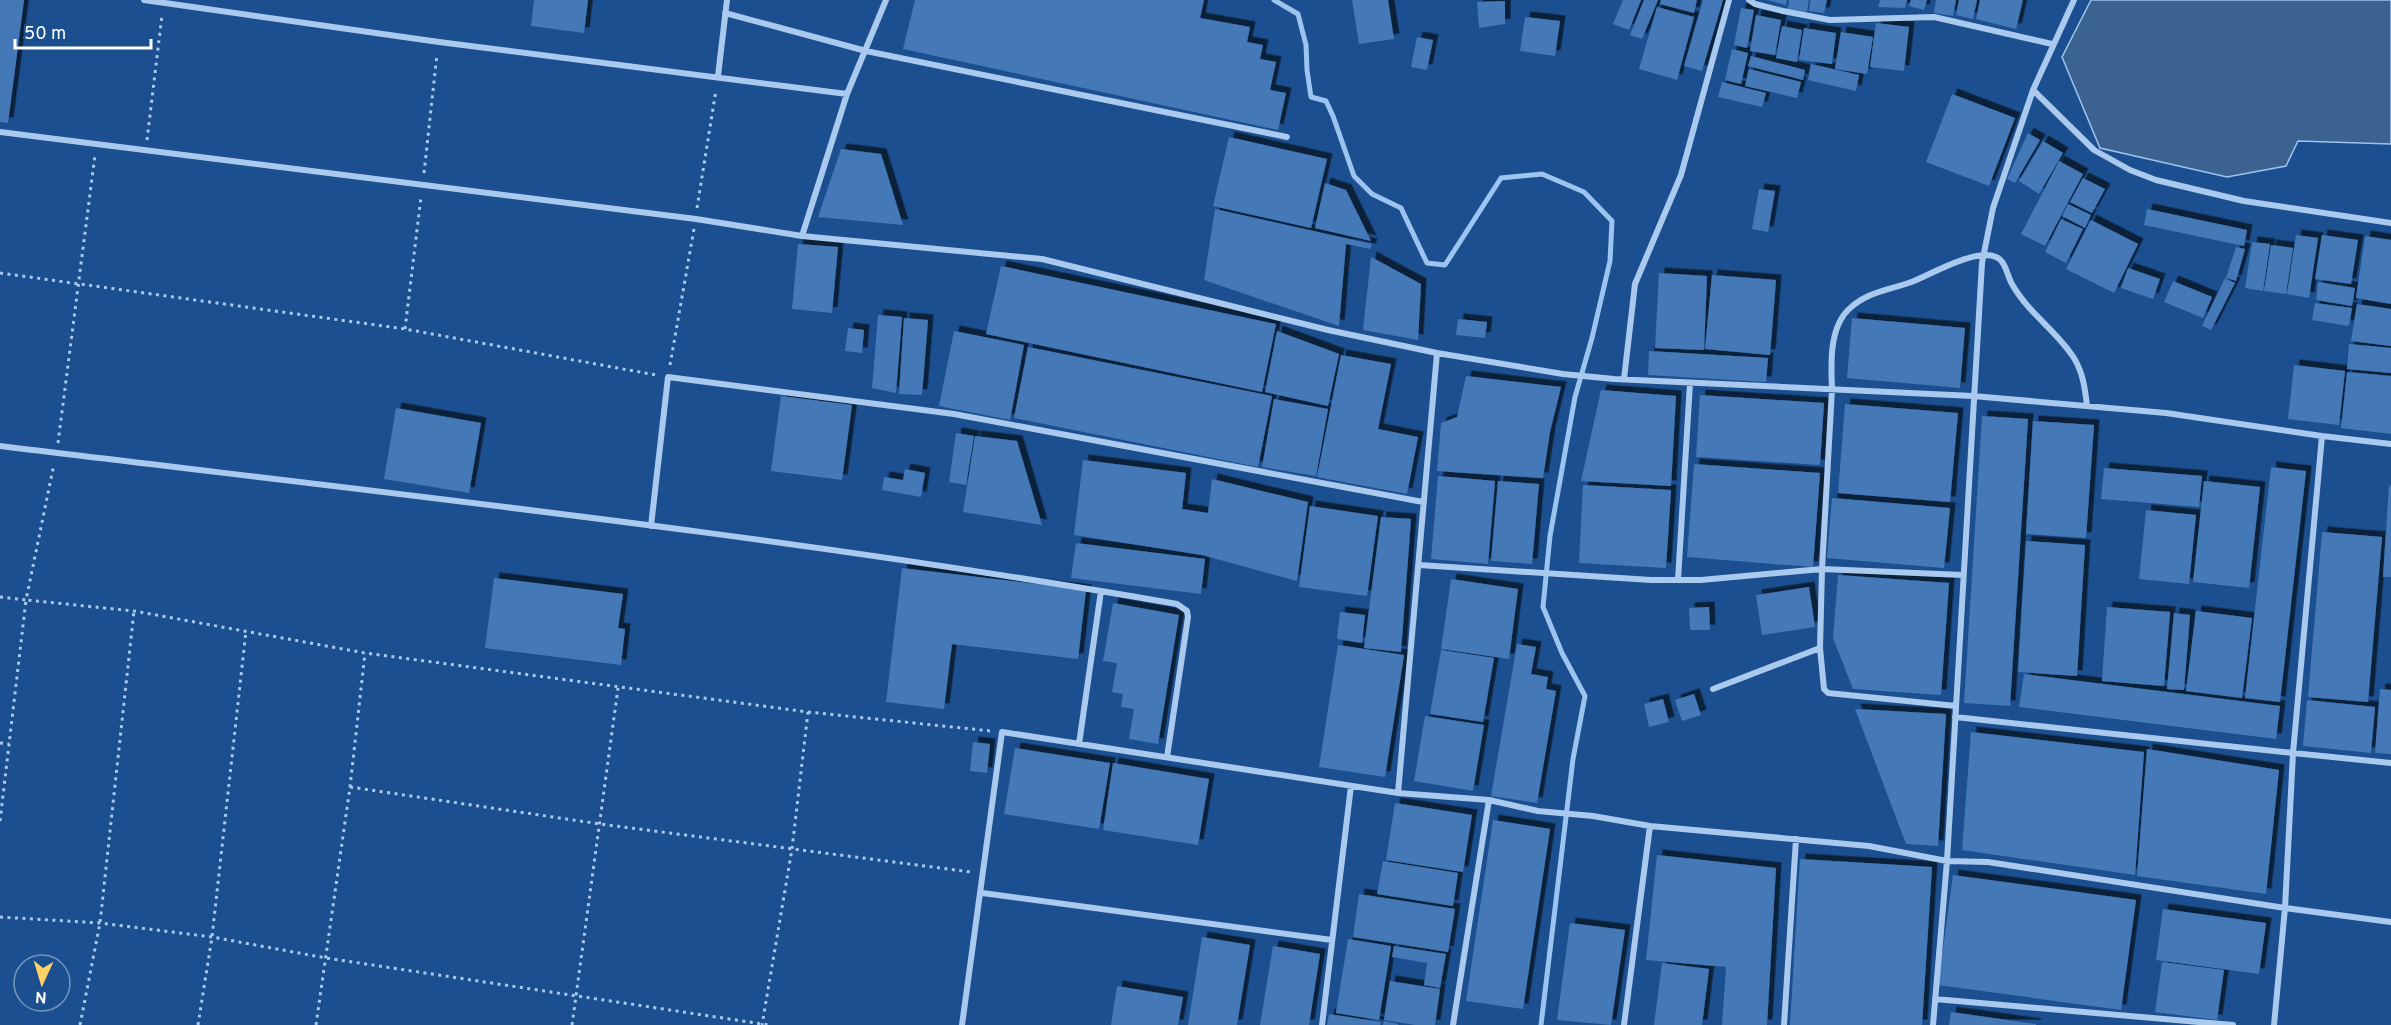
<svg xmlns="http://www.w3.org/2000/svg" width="2391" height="1025" font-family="Overpass,sans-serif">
	<defs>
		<filter id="shadow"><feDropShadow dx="5.5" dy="-5.5" stdDeviation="0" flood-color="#0009"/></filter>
	</defs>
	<rect width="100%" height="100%" fill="#1b4f8f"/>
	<!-- water -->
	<path fill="#3c6290" stroke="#9cc4f0" stroke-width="1.5" d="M 2091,0 L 2391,0 L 2391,144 L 2298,141 L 2286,166 L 2227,177 L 2100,148 L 2062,57 Z"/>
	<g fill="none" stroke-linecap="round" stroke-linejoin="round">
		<!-- stream -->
		<path stroke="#9cc4f0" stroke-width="5" d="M 1274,0 L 1298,14 L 1306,45 L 1307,70 L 1311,97 L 1326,101 L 1333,116 L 1354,176 L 1372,194 L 1401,208 L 1427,263 L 1445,265 L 1501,178 L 1542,174 L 1584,192 L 1612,221 L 1610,261 L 1592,338 L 1575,397 L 1550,536 L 1543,607 L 1562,653 L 1585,696 L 1573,759 L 1541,1025"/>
	</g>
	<!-- building -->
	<path fill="#4478b7" filter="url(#shadow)" d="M 0,0 L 24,0 L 8,123 L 0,122 Z
		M 534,0 L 588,0 L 584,33 L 531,26 Z
		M 915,0 L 1204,0 L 1200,18 L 1250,27 L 1247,42 L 1263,45 L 1260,59 L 1276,62 L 1270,90 L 1286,93 L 1278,130 L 903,49 Z
		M 1352,0 L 1388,0 L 1394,39 L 1359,44 Z
		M 1623,0 L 1641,0 L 1629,30 L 1613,24 Z
		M 1644,0 L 1658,0 L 1642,39 L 1630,35 Z
		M 1661,0 L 1697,0 L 1694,13 L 1660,4 Z
		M 1703,0 L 1723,0 L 1702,71 L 1684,66 Z
		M 1767,0 L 1787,0 L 1786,5 Z
		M 1789,0 L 1809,0 L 1807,12 L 1788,9 Z
		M 1810,0 L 1827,0 L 1824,13 L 1809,11 Z
		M 1880,0 L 1907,0 L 1905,8 L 1878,7 Z
		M 1911,0 L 1927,0 L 1924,10 L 1909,6 Z
		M 1936,0 L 1956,0 L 1953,16 L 1934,13 Z
		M 1959,0 L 1977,0 L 1973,19 L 1956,15 Z
		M 1980,0 L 2023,0 L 2016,29 L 1976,19 Z
		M 1505,1 L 1505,24 L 1479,28 L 1477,2 Z
		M 1657,7 L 1694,17 L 1677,80 L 1639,69 Z
		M 1741,8 L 1754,10 L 1747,48 L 1734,45 Z
		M 1756,15 L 1781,20 L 1775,55 L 1750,51 Z
		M 1525,17 L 1560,21 L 1555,56 L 1520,51 Z
		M 1876,23 L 1909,27 L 1904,71 L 1870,67 Z
		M 1782,26 L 1802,30 L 1797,62 L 1776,58 Z
		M 1804,28 L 1836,33 L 1832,64 L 1799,60 Z
		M 1841,32 L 1873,37 L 1867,74 L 1835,69 Z
		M 1417,37 L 1433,40 L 1427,70 L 1411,67 Z
		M 1732,49 L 1748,53 L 1741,84 L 1725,80 Z
		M 1751,56 L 1805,70 L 1803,80 L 1748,66 Z
		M 1811,64 L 1859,75 L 1856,91 L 1808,80 Z
		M 1749,69 L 1801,82 L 1797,98 L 1745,86 Z
		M 1722,82 L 1766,93 L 1762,107 L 1718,97 Z
		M 1952,94 L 2015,118 L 1989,186 L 1926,162 Z
		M 2028,133 L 2040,140 L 2015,183 L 2007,179 Z
		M 1229,137 L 1327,159 L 1311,228 L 1213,206 Z
		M 2043,141 L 2063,153 L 2039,194 L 2019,181 Z
		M 841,149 L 881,154 L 903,225 L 818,217 Z
		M 2059,161 L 2083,174 L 2045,246 L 2021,234 Z
		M 2083,178 L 2105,189 L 2092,213 L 2070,202 Z
		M 1325,183 L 1346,190 L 1371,241 L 1315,228 Z
		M 1759,189 L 1775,191 L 1768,232 L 1752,229 Z
		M 2068,204 L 2091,215 L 2085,228 L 2062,216 Z
		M 1215,209 L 1372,244 L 1370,249 L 1346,244 L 1339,326 L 1204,280 Z
		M 2147,209 L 2247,230 L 2244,246 L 2144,225 Z
		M 2061,219 L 2083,229 L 2066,263 L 2045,252 Z
		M 2091,220 L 2138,244 L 2114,293 L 2066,269 Z
		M 2296,235 L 2318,238 L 2309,298 L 2287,294 Z
		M 2322,235 L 2358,240 L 2351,284 L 2315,279 Z
		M 2365,236 L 2391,240 L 2391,304 L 2356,298 Z
		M 2252,242 L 2270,244 L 2263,291 L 2245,288 Z
		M 798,244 L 838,247 L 832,313 L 792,309 Z
		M 2271,245 L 2293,248 L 2286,294 L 2264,291 Z
		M 2236,247 L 2245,249 L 2236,281 L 2226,278 Z
		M 1371,257 L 1421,284 L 1418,340 L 1363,330 Z
		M 1001,266 L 1276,324 L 1262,392 L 986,334 Z
		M 2128,268 L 2160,279 L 2153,299 L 2121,288 Z
		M 1659,273 L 1707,276 L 1704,350 L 1655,348 Z
		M 1712,275 L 1776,280 L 1770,355 L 1705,349 Z
		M 2225,278 L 2235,283 L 2211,330 L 2202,326 Z
		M 2173,281 L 2212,297 L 2203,318 L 2164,302 Z
		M 2318,282 L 2355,288 L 2352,306 L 2316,300 Z
		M 2315,303 L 2352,308 L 2349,326 L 2312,320 Z
		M 2357,304 L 2391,309 L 2391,346 L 2351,341 Z
		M 878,315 L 902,317 L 896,393 L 872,388 Z
		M 904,318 L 928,320 L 922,395 L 899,394 Z
		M 1852,318 L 1965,328 L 1960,388 L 1847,378 Z
		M 1458,319 L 1487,322 L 1485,338 L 1456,335 Z
		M 848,328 L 864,330 L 862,353 L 845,351 Z
		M 954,331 L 1024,345 L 1010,420 L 939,406 Z
		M 1277,331 L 1339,354 L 1328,406 L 1265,392 Z
		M 2349,344 L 2391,348 L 2391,373 L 2347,369 Z
		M 1028,347 L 1272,396 L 1258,467 L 1014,418 Z
		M 1649,351 L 1768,358 L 1766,382 L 1648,375 Z
		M 1341,355 L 1391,364 L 1378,429 L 1418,437 L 1407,494 L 1317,477 Z
		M 2294,365 L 2345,371 L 2339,425 L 2288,419 Z
		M 2347,372 L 2391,376 L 2391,434 L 2341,428 Z
		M 1466,376 L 1561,387 L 1550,432 L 1543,478 L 1437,471 L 1441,423 L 1457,417 Z
		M 1601,390 L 1676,396 L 1671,486 L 1581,481 Z
		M 1700,395 L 1824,403 L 1820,465 L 1696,457 Z
		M 781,396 L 852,405 L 842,480 L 771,471 Z
		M 1274,399 L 1328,409 L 1316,476 L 1262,467 Z
		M 1845,404 L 1958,413 L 1950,502 L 1838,493 Z
		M 396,408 L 481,423 L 469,493 L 384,479 Z
		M 1982,416 L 2028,419 L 2010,706 L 1964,703 Z
		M 2033,421 L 2094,425 L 2086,538 L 2026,534 Z
		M 956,433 L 974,436 L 966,485 L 949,482 Z
		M 975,436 L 1017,441 L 1042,525 L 963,512 Z
		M 1083,460 L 1186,473 L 1182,509 L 1208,513 L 1212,479 L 1308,502 L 1297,581 L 1202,555 L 1074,535 Z
		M 1694,464 L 1820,473 L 1813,567 L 1687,557 Z
		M 2271,467 L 2306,471 L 2280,702 L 2245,698 Z
		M 2104,468 L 2202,476 L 2199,507 L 2101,499 Z
		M 905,469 L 925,473 L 921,497 L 882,490 L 884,477 L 903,480 Z
		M 1438,476 L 1495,481 L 1488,564 L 1431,559 Z
		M 1498,481 L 1539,484 L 1532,564 L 1491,561 Z
		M 2204,481 L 2260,487 L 2249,588 L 2193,582 Z
		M 1583,485 L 1671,490 L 1666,568 L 1579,563 Z
		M 2389,485 L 2391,486 L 2391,577 L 2383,577 Z
		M 1832,498 L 1950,508 L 1944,568 L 1827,558 Z
		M 1310,506 L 1378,516 L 1367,596 L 1299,587 Z
		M 2146,510 L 2196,515 L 2189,584 L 2139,579 Z
		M 1381,517 L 1411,519 L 1401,652 L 1364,648 Z
		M 2322,532 L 2382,537 L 2368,702 L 2308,697 Z
		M 2026,541 L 2085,545 L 2077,676 L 2018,672 Z
		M 1076,543 L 1205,559 L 1201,594 L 1071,578 Z
		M 902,568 L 1086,590 L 1078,659 L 952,644 L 944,709 L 886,702 Z
		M 1838,575 L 1949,583 L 1941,695 L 1853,689 L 1833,638 Z
		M 494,578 L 623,594 L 618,628 L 625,629 L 621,665 L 485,648 Z
		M 1451,579 L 1518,589 L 1509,659 L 1441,649 Z
		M 1809,587 L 1815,627 L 1762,635 L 1756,595 Z
		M 1113,603 L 1179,615 L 1158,744 L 1129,739 L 1134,709 L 1121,707 L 1123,694 L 1112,692 L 1117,663 L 1103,661 Z
		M 1709,607 L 1710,630 L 1690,630 L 1689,608 Z
		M 2107,607 L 2170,612 L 2164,686 L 2102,681 Z
		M 2196,611 L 2252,618 L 2242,698 L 2186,691 Z
		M 1340,612 L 1365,615 L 1362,643 L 1337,639 Z
		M 2174,613 L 2190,615 L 2184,690 L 2167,689 Z
		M 1517,644 L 1536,647 L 1531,674 L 1548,677 L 1546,689 L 1556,691 L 1537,803 L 1491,796 Z
		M 1338,645 L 1404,655 L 1385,777 L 1319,767 Z
		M 1441,650 L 1494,658 L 1483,722 L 1430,714 Z
		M 2024,674 L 2280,706 L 2276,739 L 2019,707 Z
		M 2380,689 L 2391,690 L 2391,754 L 2375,753 Z
		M 1694,694 L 1701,715 L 1682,721 L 1675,700 Z
		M 1663,699 L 1669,722 L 1649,727 L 1644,704 Z
		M 2307,700 L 2375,707 L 2371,753 L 2303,746 Z
		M 1855,709 L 1946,714 L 1938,846 L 1906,844 Z
		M 1425,716 L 1484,725 L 1473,791 L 1414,781 Z
		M 1971,732 L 2144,752 L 2135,875 L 1962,850 Z
		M 973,742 L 990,744 L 987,773 L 970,771 Z
		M 1015,748 L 1110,763 L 1099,829 L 1004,814 Z
		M 2147,749 L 2279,770 L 2266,894 L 2137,876 Z
		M 1113,763 L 1209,779 L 1198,845 L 1103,830 Z
		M 1395,803 L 1472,815 L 1463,872 L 1386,860 Z
		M 1493,820 L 1550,829 L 1523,1009 L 1466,1001 Z
		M 1657,855 L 1776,868 L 1767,1025 L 1722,1025 L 1726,967 L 1646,960 Z
		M 1800,859 L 1932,867 L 1922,1025 L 1790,1025 Z
		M 1383,861 L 1458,873 L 1453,906 L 1377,894 Z
		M 1953,875 L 2136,900 L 2121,1010 L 1938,985 Z
		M 1359,894 L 1455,909 L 1448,952 L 1353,937 Z
		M 2163,909 L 2266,923 L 2259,974 L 2156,960 Z
		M 1570,923 L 1625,930 L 1611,1025 L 1557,1020 Z
		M 1202,937 L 1250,945 L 1237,1025 L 1188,1025 Z
		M 1348,939 L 1391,946 L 1379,1020 L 1336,1013 Z
		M 1273,946 L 1320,954 L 1309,1025 L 1260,1025 Z
		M 1394,946 L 1446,954 L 1440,988 L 1424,985 L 1427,963 L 1392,957 Z
		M 2162,962 L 2224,970 L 2217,1020 L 2155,1012 Z
		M 1662,963 L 1709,969 L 1702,1025 L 1654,1025 Z
		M 1390,981 L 1440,989 L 1435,1025 L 1415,1025 L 1384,1020 Z
		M 1117,986 L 1183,997 L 1178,1025 L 1111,1025 Z
		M 1951,1012 L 2036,1024 L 2036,1025 L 1949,1025 Z
		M 1329,1014 L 1381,1022 L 1380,1025 L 1327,1025 Z
		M 1384,1021 L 1398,1024 L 1398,1025 L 1383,1025 Z"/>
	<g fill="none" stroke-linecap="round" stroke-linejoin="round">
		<!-- path -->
		<path stroke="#a9c9ee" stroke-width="3" stroke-dasharray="3 4.5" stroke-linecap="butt" d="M 147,140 L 162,15
			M 424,173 L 437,54
			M 697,208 L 716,90
			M 0,273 L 405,329 L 656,375
			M 405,329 L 421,197
			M 670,365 L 694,229
			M 58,443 L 95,155
			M 0,597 L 26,600 L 54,464
			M 808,712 L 991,731
			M 0,743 L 9,744
			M 350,787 L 600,824 L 971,872
			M 0,821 L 26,600 L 134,611 L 365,653 L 808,712 L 792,849 L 762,1025
			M 0,917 L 100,923 L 212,937 L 326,958 L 769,1025
			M 80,1025 L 100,923 L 134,611
			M 198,1025 L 212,937 L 246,631
			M 316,1025 L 350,787 L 365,653
			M 572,1025 L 618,688"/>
		<!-- minor -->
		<path stroke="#a9c9ee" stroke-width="6" d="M 144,0 L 439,42 L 847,94
			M 1749,0 L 1755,4 L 1783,11 L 1830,20 L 1934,17 L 2052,44
			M 2074,0 L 2033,90 L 2094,150 L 2130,170 L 2156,180 L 2244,201 L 2391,223
			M 725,13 L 866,51 L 1287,137
			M 718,76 L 727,0
			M 0,132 L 696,219 L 802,236 L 1042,259 L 1328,330 L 1437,353
			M 802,236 L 847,94 L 886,0
			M 1624,379 L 1635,284 L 1681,175 L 1729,0
			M 0,446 C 393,494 787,536 1177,604 L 1187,611 L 1188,617 L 1167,757
			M 651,526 L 668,377 L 954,414 L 1423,502
			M 1419,565 L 1651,580 L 1701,580 L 1822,569 L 1820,648 L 1824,689 L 1828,693 L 1956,706
			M 1963,575 L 1822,569 L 1832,389 C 1831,365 1829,329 1848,310 C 1867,291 1891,290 1914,281 C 1933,273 1977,248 1996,257 C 2006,261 2007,276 2012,284 C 2028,313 2057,331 2074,358 C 2083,373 2085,388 2087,406
			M 1678,580 L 1690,383
			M 1713,689 L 1820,648
			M 1955,717 L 2293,753 L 2322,436
			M 1079,744 L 1101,591
			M 1489,800 L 1398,793 L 1437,353 L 1563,374 L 1614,379 L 1973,396 L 2166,413 L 2322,436 L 2391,444
			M 982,893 L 1332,940
			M 1935,999 L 2233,1025
			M 962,1025 L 1002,732 L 1398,793
			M 1322,1025 L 1351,786
			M 1453,1025 L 1489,800 L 1538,811 L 1593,816 L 1650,826 L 1869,846 L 1947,861 L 1988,862 L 2285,908 L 2391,922
			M 1624,1025 L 1650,826
			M 1784,1025 L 1796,839
			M 1933,1025 L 1947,861 L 1982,263 L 1993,208 L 2033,90
			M 2274,1025 L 2285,908 L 2293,753 L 2391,763"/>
	</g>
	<!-- north arrow -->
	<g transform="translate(42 983) rotate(184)"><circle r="28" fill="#1b4f8f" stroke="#7695bc" stroke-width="1.5"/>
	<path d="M0-4.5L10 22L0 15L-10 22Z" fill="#ffd166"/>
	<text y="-9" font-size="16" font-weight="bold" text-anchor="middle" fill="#ffffff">N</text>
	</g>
	<!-- scale -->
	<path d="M15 39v9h136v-9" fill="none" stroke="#ffffff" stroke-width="3"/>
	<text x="24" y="39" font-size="18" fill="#ffffff" stroke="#1b4f8f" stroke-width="4.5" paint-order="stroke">50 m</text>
</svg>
